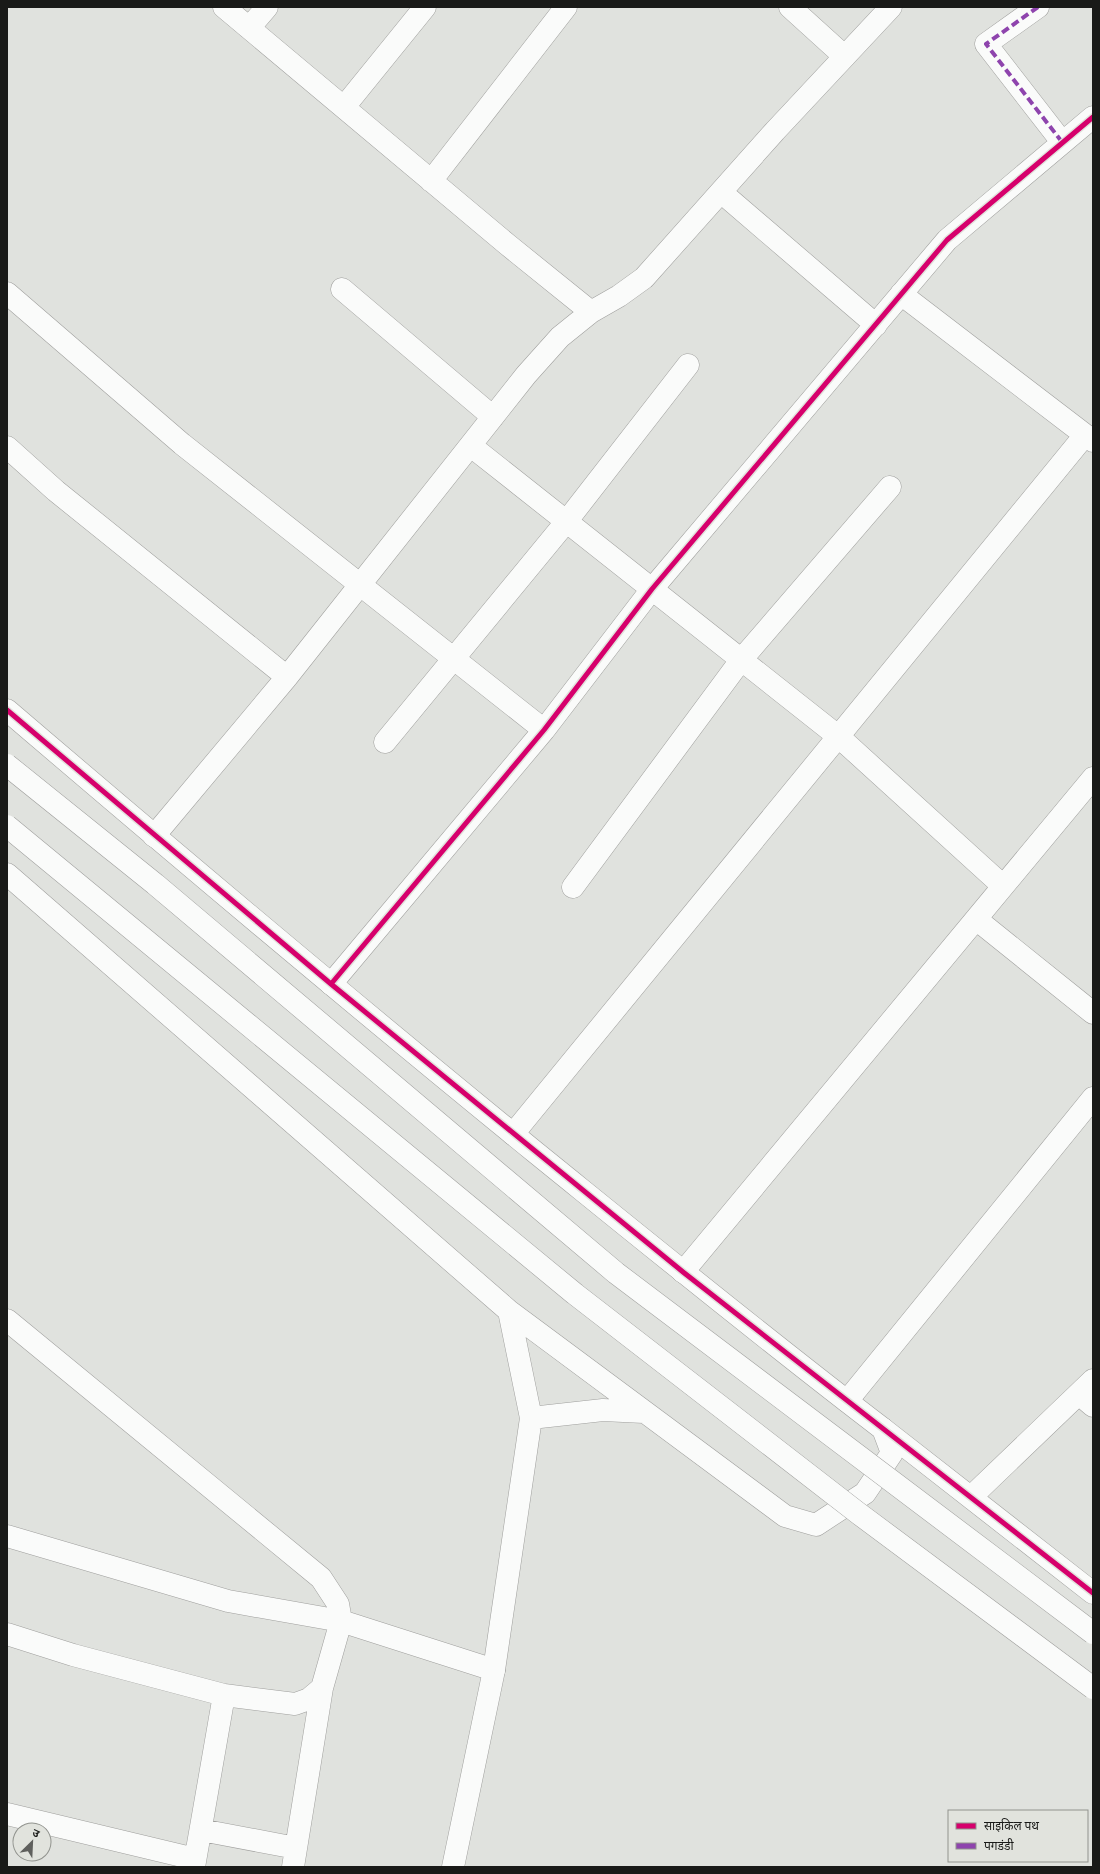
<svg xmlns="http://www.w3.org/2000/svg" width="1100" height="1874" font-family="'Fira Sans Condensed','Noto Sans Devanagari',sans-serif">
	<rect width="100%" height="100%" fill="#e0e2de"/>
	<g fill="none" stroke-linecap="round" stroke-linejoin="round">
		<defs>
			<path id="minor" d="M 224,7 L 508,245 L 591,312 L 619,296 L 644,278 L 775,131 L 891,7
				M 790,7 L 844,56
				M 1038,7 L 986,44 L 1062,142
				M 249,28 L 267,7
				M 344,107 L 425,7
				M 431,181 L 566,7
				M 721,192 L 876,325
				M 342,289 L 493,417
				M 7,293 L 182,444 L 544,730
				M 901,294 L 1093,441
				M 471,446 L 839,737 L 1003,886
				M 7,447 L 56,491 L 287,677
				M 385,742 L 566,522 L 688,365
				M 154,836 L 287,677 L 526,375 L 560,337 L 591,312
				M 573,887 L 741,660 L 890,487
				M 976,919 L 1093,1013
				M 331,984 L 544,730 L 652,589 L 947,240 L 1093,117
				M 513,1134 L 1085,435
				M 683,1272 L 1093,778
				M 7,1320 L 321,1578 L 338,1604 L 341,1621 L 322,1688 L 309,1699 L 295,1704 L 224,1695 L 194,1867
				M 1079,1394 L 1093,1406
				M 847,1401 L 1093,1098
				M 883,1429 L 1093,1593
				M 971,1497 L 1093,1380
				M 7,1536 L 228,1601 L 341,1621 L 494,1670
				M 7,1634 L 73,1655 L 224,1695
				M 7,1814 L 195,1859
				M 201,1830 L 296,1848
				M 293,1867 L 322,1688"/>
			<path id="tertiary" d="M 7,710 C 181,859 357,1007 535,1152 C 650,1245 765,1339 883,1429 L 892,1453 L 865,1493 L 816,1525 L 785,1516 L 509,1311 L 7,874
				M 531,1418 L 603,1410 L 644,1412
				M 453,1867 L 494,1670 L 531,1418 L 509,1311"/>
		</defs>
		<!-- minor casing -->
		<use href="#minor" stroke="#9f9f9d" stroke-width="23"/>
		<!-- tertiary casing -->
		<use href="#tertiary" stroke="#9f9f9d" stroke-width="23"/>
		<!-- minor -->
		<use href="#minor" stroke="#fafbfa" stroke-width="22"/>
		<!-- tertiary -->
		<use href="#tertiary" stroke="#fafbfa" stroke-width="22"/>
		<defs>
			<path id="secondary-bridge" d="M 7,765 L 155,884 L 616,1273 L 1093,1633
				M 7,826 L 575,1294 L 858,1513 L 1093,1688"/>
		</defs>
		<!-- secondary-bridge casing -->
		<use href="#secondary-bridge" stroke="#9f9f9d" stroke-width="23" stroke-linecap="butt"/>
		<!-- secondary-bridge -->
		<use href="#secondary-bridge" stroke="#fafbfa" stroke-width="22"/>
		<!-- quiet -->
		<path stroke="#8e44ad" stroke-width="4" stroke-dasharray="8 4" stroke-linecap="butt" d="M 1038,7 L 986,44 L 1062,142"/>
		<defs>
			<path id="cycleway" d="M 7,710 L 331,984 L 683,1272 L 1093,1593
				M 331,984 L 544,730 L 652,589 L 947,240 L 1093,117"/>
		</defs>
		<!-- cycleway casing -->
		<use href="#cycleway" stroke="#e1e3dd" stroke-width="8"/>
		<!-- cycleway -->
		<use href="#cycleway" stroke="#d6006c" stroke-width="5"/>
	</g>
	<!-- border -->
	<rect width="1100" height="1874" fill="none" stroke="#191a18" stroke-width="16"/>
	<!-- legend -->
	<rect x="948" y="1810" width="140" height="52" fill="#e1e3dd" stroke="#91938e"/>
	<rect x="956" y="1823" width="20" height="6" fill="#d6006c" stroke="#91938e"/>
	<text x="984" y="1830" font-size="12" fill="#191a18">साइकिल पथ</text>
	<rect x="956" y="1843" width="20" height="6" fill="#8e44ad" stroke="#91938e"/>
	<text x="984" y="1850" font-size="12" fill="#191a18">पगडंडी</text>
	<!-- north arrow -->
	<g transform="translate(32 1842) rotate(24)"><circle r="19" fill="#e1e3dd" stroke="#91938e"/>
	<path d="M0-3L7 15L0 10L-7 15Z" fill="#5f605d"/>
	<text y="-6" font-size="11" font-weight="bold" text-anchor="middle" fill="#191a18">उ</text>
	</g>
</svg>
